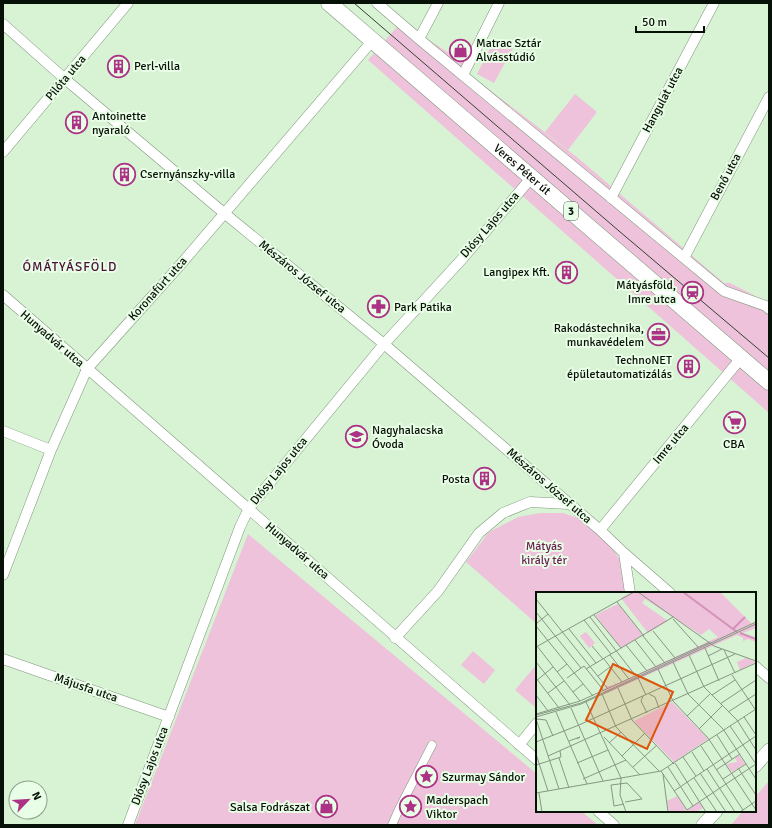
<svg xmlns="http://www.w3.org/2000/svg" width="772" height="828" font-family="Signika,sans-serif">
	<rect width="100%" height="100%" fill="#d8f2d4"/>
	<!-- green -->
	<path fill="#eec2db" d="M 403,20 L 424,37 L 460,60 L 464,60 L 474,65 L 469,74 L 578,158 L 724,283 L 730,283 L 769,303 L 769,413 L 368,60 Z
		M 495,39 L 513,48 L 494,83 L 477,74 Z
		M 575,94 L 597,112 L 568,150 L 545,132 Z
		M 540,513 L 563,513 L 584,520 L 606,540 L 621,561 L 625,593 L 537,593 L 537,624 L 466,562 L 489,532 L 518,517 Z
		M 248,534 L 537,774 L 537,811 L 581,811 L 598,825 L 135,825 Z
		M 473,651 L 495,670 L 484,684 L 461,665 Z
		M 537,664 L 537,704 L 535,707 L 515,690 Z
		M 769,781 L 769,825 L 731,825 L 743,811 L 755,811 L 755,797 Z"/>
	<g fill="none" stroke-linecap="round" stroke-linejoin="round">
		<defs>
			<path id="pedestrian" d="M 392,825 L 399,809 L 432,745"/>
			<path id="minor" d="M 377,3 L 419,39 L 724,291 L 766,306 L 769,309
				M 3,24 L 65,79 L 224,213 L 384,344 L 600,530 L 624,553 L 670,593
				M 419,39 L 438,3
				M 463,75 L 499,3
				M 3,152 L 128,3
				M 611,198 L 714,3
				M 684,258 L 769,97
				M 3,295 L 537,760
				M 3,431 L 51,450
				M 600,530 L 741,358
				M 624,553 L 630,593
				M 3,575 L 51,450 L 87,369 L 181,264 L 373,40
				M 395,638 L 438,591 L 479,533 L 503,513 L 530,502 L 569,504
				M 3,659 L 169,717
				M 755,666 L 769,678
				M 519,745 L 537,723
				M 598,811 L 614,825
				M 128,825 L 240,527 L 249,508 L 384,344 L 463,258 L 532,177"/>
			<path id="tertiary" d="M 755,766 L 769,750
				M 703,825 L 716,811"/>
			<g id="primary">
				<path id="s1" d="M 329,3 L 769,382"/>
			</g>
		</defs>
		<!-- pedestrian casing -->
		<use href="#pedestrian" stroke="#7f977c" stroke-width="9"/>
		<!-- minor casing -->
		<use href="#minor" stroke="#7f977c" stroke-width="11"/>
		<!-- tertiary casing -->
		<use href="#tertiary" stroke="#7f977c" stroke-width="14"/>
		<!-- primary casing -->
		<use href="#primary" stroke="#7f977c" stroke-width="17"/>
		<!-- pedestrian -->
		<use href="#pedestrian" stroke="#fff" stroke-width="8"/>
		<!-- minor -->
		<use href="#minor" stroke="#fff" stroke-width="10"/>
		<!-- tertiary -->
		<use href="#tertiary" stroke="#fff" stroke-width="13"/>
		<!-- primary -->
		<use href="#primary" stroke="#fff" stroke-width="16"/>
		<!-- tram -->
		<path stroke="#344032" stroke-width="1" d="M 354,3 L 619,231 L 769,358"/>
	</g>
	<!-- icons -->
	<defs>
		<symbol id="shop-ring" viewBox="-11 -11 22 22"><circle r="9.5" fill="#e9fee6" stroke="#ac3286" stroke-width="1.5"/><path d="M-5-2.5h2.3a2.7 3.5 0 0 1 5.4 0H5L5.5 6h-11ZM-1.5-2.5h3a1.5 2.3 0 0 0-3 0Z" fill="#ac3286"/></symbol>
		<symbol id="building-ring" viewBox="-11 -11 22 22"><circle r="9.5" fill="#e9fee6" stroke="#ac3286" stroke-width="1.5"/><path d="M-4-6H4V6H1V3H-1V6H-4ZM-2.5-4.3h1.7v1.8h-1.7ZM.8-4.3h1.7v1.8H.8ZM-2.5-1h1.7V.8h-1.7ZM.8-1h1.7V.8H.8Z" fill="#ac3286"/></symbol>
		<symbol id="station-ring" viewBox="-11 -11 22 22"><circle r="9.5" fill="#e9fee6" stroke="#ac3286" stroke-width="1.5"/><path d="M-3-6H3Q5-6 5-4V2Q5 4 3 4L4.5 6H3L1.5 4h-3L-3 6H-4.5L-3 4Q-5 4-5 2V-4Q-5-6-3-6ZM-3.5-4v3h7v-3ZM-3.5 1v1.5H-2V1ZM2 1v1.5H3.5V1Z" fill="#ac3286"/></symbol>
		<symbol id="pharmacy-ring" viewBox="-11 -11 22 22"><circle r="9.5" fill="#e9fee6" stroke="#ac3286" stroke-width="1.5"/><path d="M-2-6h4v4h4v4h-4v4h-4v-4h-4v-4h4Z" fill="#ac3286"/></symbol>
		<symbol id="office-ring" viewBox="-11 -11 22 22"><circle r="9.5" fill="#e9fee6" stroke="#ac3286" stroke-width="1.5"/><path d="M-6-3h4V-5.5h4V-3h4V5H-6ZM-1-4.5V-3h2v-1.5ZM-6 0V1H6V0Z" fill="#ac3286"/></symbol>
		<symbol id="supermarket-ring" viewBox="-11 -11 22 22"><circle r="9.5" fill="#e9fee6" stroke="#ac3286" stroke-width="1.5"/><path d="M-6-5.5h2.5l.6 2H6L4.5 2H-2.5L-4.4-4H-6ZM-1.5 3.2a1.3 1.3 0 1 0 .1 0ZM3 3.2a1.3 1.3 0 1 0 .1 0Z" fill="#ac3286"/></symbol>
		<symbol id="school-ring" viewBox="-11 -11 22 22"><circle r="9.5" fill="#e9fee6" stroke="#ac3286" stroke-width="1.5"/><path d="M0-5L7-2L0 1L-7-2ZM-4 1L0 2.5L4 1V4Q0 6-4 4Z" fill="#ac3286"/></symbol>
		<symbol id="sight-ring" viewBox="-11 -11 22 22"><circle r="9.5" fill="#e9fee6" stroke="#ac3286" stroke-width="1.5"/><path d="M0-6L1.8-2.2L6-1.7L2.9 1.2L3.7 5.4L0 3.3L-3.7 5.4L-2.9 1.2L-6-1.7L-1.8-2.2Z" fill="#ac3286"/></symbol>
	</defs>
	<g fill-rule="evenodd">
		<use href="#shop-ring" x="448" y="38" width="25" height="25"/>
		<use href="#building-ring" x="106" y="54" width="25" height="25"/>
		<use href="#building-ring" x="64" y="110" width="25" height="25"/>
		<use href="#building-ring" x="112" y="162" width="25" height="25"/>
		<use href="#building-ring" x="554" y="260" width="25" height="25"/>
		<use href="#station-ring" x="680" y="280" width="25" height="25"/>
		<use href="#pharmacy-ring" x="366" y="294" width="25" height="25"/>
		<use href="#office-ring" x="646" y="322" width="25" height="25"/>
		<use href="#building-ring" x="676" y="354" width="25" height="25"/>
		<use href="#supermarket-ring" x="722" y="410" width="25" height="25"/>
		<use href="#school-ring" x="344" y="424" width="25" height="25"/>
		<use href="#building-ring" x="472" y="466" width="25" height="25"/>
		<use href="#sight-ring" x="414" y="764" width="25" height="25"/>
		<use href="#shop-ring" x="314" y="794" width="25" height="25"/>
		<use href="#sight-ring" x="398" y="794" width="25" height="25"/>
	</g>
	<g text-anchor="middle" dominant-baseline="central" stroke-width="4" stroke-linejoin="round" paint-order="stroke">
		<!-- shield labels -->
		<rect fill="#e9fee6" stroke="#4c584a" stroke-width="1" x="564" y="202" width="14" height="18" rx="3"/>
		<g font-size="11" font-weight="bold" fill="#081107">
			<text x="571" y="211">3</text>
		</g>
		<!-- poi labels -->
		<g font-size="12" fill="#081107" stroke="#e9fee6" text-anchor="start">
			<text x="476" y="43">Matrac Sztár<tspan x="476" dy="14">Alvásstúdió</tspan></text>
			<text x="134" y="66">Perl-villa</text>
			<text x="92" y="116">Antoinette<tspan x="92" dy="14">nyaraló</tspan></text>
			<text x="140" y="174">Csernyánszky-villa</text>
			<text x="550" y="272" text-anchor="end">Langipex Kft.</text>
			<text x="676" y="285" text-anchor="end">Mátyásföld,<tspan x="676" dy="14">Imre utca</tspan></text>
			<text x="394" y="307">Park Patika</text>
			<text x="644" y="328" text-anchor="end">Rakodástechnika,<tspan x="644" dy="14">munkavédelem</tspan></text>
			<text x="672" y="360" text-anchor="end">TechnoNET<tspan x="672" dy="14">épületautomatizálás</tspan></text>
			<text x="372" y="430">Nagyhalacska<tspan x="372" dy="14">Óvoda</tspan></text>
			<text x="734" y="444" text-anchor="middle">CBA</text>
			<text x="470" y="479" text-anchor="end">Posta</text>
			<text x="442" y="777">Szurmay Sándor</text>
			<text x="426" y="800">Maderspach<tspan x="426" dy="14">Viktor</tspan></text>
			<text x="310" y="807" text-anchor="end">Salsa Fodrászat</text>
		</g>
		<!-- street labels -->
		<g font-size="12" fill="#081107" stroke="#e9fee6">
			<text transform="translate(66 78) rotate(-50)">Pilóta utca</text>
			<text transform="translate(663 100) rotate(-62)">Hangulat utca</text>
			<text stroke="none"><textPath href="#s1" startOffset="255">Veres Péter út</textPath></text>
			<text transform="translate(726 177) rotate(-62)">Benő utca</text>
			<text transform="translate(490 225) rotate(-49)">Diósy Lajos utca</text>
			<text transform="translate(302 277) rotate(39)">Mészáros József utca</text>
			<text transform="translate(158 289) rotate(-48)">Koronafürt utca</text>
			<text transform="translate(52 339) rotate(41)">Hunyadvár utca</text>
			<text transform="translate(671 444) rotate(-50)">Imre utca</text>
			<text transform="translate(279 471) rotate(-51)">Diósy Lajos utca</text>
			<text transform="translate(549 486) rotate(41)">Mészáros József utca</text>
			<text transform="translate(297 551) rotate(41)">Hunyadvár utca</text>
			<text transform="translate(86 688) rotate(19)">Májusfa utca</text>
			<text transform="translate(150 766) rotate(-69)">Diósy Lajos utca</text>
		</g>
		<!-- park labels -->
		<g font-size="12" fill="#6b1e53" stroke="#e9fee6">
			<text x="544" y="546">Mátyás<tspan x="544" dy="14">király tér</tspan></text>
		</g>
		<!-- neighbourhood labels -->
		<g font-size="13" letter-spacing="1" fill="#4a1038" stroke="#e9fee6">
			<text x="70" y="267">ÓMÁTYÁSFÖLD</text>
		</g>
	</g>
	<!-- overview -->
	<g transform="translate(536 592)">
		<rect width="220" height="220" fill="#d8f2d4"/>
		<path d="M 96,0 L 184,0 L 216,32 L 220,29 L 220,36 L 206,41 L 220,46 L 220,50 L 212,47 L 207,49 L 207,46 L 201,43 L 67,103 L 70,94 L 79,93 L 77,90 L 81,92 L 182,45 L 173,37 L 165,43 L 109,7 L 106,11 L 132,29 L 112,41 L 85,6 ZM 82,12 L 107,43 L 85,56 L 59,23 ZM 50,40 L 59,51 L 53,56 L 44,44 ZM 210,66 L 220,70 L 204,78 L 201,70 ZM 136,110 L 172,147 L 138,170 L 98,129 ZM 203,163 L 209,172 L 196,180 L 190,172 L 201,170 L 199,166 ZM 141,204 L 151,219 L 163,210 L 167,216 L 160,220 L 133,220 L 131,209 Z" fill="#eec2db"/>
		<path fill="none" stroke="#d491b9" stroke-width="2" d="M 147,0 L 201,40M 197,37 L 209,25M 204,41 L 220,47"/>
		<path fill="none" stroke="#859882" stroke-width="1" d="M 102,0 L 178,54 L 220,69M 0,7 L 72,97M 81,10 L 108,44M 0,20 L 45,76M 58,23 L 85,56M 54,25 L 99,83M 137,27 L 162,55M 48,28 L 75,62M 0,32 L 12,22M 0,34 L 57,104M 33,37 L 60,71M 117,39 L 139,66M 107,44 L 129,71M 99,48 L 120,75M 90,53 L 111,79M 1,54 L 44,109M 56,54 L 67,67M 0,55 L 98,0M 169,56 L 183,89M 188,58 L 199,81M 74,63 L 93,87M 153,63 L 168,95 L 201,128 L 220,158M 172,64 L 186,57M 68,67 L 86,90M 0,70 L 34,113M 137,70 L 152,102 L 187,137 L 220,187M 50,77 L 137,25M 122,77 L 137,109 L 172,146 L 220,218M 21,80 L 31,72M 196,83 L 219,117M 62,84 L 74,75M 0,86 L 23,116M 31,86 L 48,74 L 68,99M 102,86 L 110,103M 0,89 L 17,75M 82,96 L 96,128 L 138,172M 37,100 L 47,92M 12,101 L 28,89M 66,102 L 80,135 L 123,179M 113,102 L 119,105 L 123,116M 0,103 L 12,119M 176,103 L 199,88M 107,104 L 105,109 L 111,121M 50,110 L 85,186 L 84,203 L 90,220M 184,112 L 220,88M 35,116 L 67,189M 20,120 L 51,192M 192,120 L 220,102M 0,122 L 44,109 L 174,50M 0,123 L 45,111 L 220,30M 151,124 L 174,102M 0,125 L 45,112 L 220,32M 208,125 L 220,143M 0,127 L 23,197M 0,127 L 10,128 L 17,144M 194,134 L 220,172M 163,137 L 186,114M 181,143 L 196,167M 68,145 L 104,183M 33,149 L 44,145 L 41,147M 0,150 L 43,133 L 199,62M 73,151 L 85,140M 165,154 L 207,218M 156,160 L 168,179M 0,162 L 12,199M 12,164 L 220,71M 86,164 L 109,141M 147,165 L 160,184M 23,166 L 33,196M 41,171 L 72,158M 139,171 L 170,220M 0,173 L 25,165 L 24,159M 97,175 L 121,153M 132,175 L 157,214M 202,176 L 220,203M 171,177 L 199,220M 180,178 L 204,162M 125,179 L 151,218 L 220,172M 164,181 L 190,220M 127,182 L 132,220M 158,186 L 181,220M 47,187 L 90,168M 187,187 L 210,172M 138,199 L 220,144M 0,201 L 125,179 L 220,117M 3,201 L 6,220M 88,212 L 78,214 L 75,193 L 91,191 L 106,207 L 89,210M 204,220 L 220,209"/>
		<path fill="#dd550c" fill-opacity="0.15" stroke="#dd550c" stroke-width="2" d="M 77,72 L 137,100 L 111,157 L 50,128 Z"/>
		<rect width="220" height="220" fill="none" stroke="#081107" stroke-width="2"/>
	</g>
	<!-- border -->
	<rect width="772" height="828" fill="none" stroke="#081107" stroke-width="8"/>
	<!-- north arrow -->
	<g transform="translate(28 800) rotate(65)"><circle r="19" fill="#e9fee6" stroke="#8f9f8d"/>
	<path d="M0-3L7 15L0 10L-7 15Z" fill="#ac3286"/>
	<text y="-6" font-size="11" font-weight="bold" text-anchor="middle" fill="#081107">N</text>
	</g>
	<!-- scale -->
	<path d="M636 26v6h68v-6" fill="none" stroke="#081107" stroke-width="2"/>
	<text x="642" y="26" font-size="12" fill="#081107" stroke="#e9fee6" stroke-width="3" paint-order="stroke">50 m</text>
</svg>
